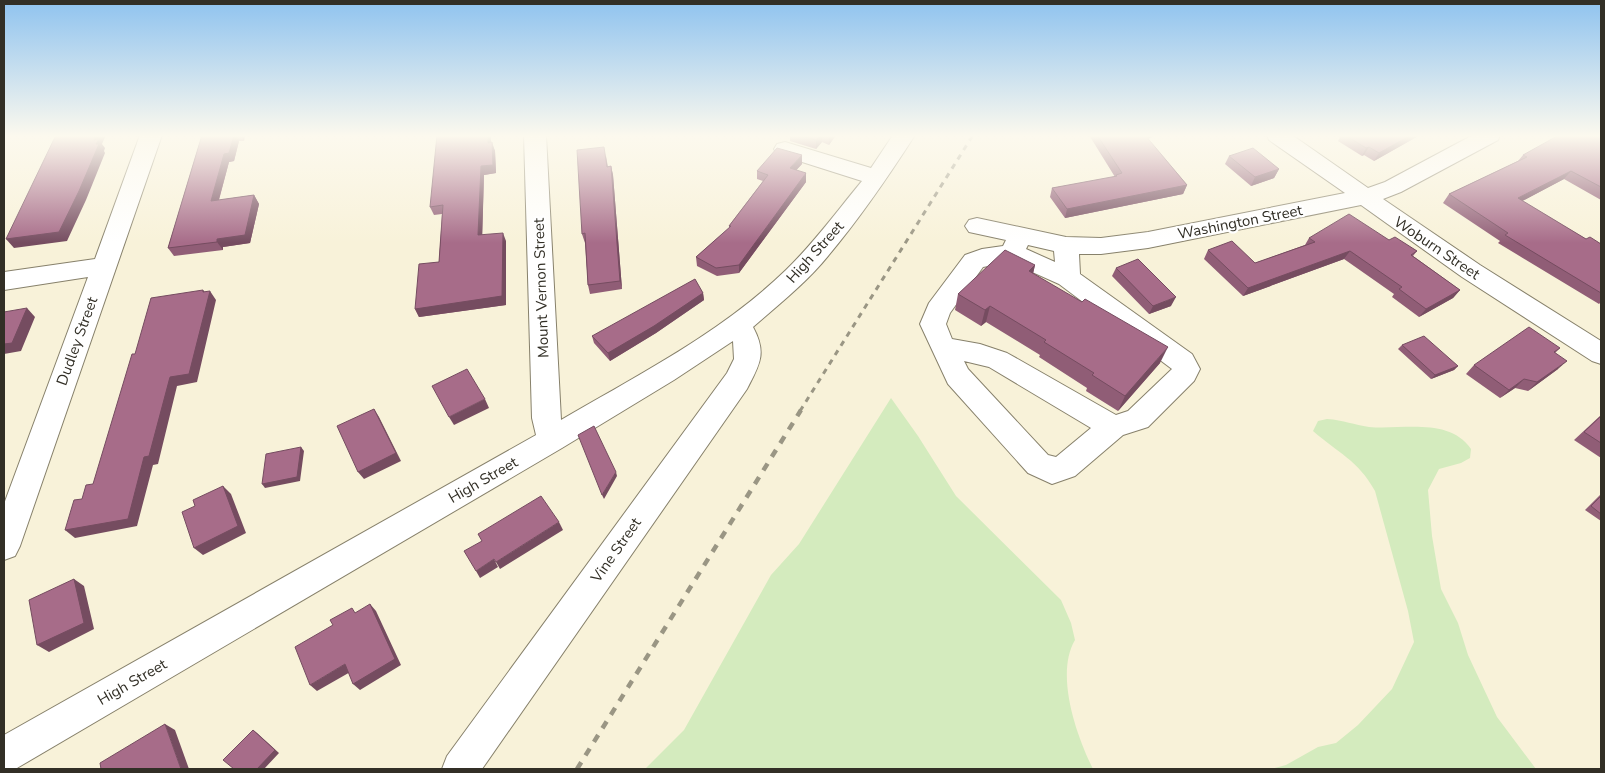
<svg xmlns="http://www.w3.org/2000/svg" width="1605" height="773" font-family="'Nunito Sans',sans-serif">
	<rect width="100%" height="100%" fill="#f8f2d9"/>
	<!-- green -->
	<path fill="#d4ebbe" d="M 891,398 L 918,436 L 956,496 L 1061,600 L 1071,623 L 1075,640 C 1055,674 1076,735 1093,769 L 645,769 L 684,730 L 771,575 L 799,544 Z
		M 1327,419 C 1344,420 1354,425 1369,427 C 1403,430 1449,417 1471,449 L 1470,458 L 1461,463 L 1439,469 L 1428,490 L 1432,536 L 1441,589 L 1458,623 L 1468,655 L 1497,717 L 1536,769 L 1271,769 L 1286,765 L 1318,747 L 1336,743 L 1358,725 L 1392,689 L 1414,642 L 1408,611 L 1375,491 C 1358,460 1338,453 1313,431 L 1318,421 Z"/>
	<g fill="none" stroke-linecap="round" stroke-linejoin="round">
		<defs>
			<path id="minor" d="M 140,135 L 162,135 L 20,546 L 15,556 L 4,560 L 4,504 L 88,277 L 4,290 L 4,272 L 95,259 Z
				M 524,135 L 546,135 L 561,420 C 638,375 721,333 786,270 C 814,243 837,211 862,181 L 777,154 L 774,149 L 777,144 L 785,142 L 871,168 L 893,135 L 915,135 C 888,177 860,218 828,256 C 806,283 779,304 753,327 C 767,353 760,364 747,389 L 482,769 L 442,769 L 447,756 L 727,373 L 734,359 L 733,341 L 674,380 L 562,448 L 17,768 L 4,769 L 4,735 L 536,435 L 532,418 Z
				M 1267,135 L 1292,135 L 1368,188 L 1385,182 L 1473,135 L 1500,135 L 1498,140 L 1401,192 L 1383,199 L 1480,265 L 1601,341 L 1601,364 L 1592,361 L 1462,277 L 1361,205 L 1148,248 L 1101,254 L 1079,254 L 1080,274 L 1192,354 L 1200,369 L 1194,381 L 1148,427 L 1123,435 L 1075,476 L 1052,484 L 1028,473 L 948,384 L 920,324 L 929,303 L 965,255 L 982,249 L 1003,246 L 1006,240 L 969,232 L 965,226 L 969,220 L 977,218 L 1066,237 L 1101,238 L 1148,232 L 1345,193 L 1269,140 ZM 1028,245 L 1054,251 L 1055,262 L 1026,249 ZM 1010,262 L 1059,284 L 1172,369 L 1128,411 L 1116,415 L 1007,353 L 980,344 L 952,339 L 946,324 L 950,313 L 983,267 ZM 964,361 L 989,367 L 1091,428 L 1056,457 L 1048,455 L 968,369 Z"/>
		</defs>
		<!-- minor casing -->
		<use href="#minor" stroke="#87816b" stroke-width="2"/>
		<!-- minor -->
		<use href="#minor" fill="#fff" fill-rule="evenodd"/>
		<!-- rail-far1 -->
		<path stroke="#9a9684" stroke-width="3" stroke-dasharray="5.5 5.5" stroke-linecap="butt" d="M 800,411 L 973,135"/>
		<!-- rail -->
		<path stroke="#9a9684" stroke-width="4.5" stroke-dasharray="8 8" stroke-linecap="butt" d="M 577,769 L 801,410"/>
	</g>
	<!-- wall -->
	<path fill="#905d76" d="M 202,135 L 245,135 L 244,141 L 239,141 L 234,161 L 229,162 L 219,200 L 254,195 L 259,204 L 250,243 L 223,247 L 223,250 L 174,256 L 168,248 Z
		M 790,135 L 836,135 L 829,145 L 822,142 L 816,149 L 790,141 Z
		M 1089,135 L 1157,135 L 1148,139 L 1187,185 L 1183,194 L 1065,218 L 1050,197 L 1052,188 L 1115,177 Z
		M 1337,135 L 1420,135 L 1374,161 L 1364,155 L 1362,156 L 1338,141 L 1340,137 Z
		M 1601,135 L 1601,200 L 1564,179 L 1522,201 L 1586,239 L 1601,244 L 1601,302 L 1599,304 L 1498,243 L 1500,241 L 1443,203 L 1449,194 L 1518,161 L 1523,155 Z
		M 491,142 L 495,151 L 496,173 L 484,175 L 482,235 L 506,241 L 506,305 L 419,317 L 415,309 L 439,262 L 442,214 L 434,215 L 430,207 Z
		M 606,156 L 608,167 L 611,166 L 613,175 L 622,289 L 590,294 L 588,285 L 585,242 L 585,243 L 582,234 Z
		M 1229,156 L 1279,169 L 1274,178 L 1251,186 L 1225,164 Z
		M 802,164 L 796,170 L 806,182 L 739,273 L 717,276 L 697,266 L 696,257 L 729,228 L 729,226 L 763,181 L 757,179 L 757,171 Z
		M 1309,238 L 1389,240 L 1417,251 L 1413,256 L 1460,290 L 1453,298 L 1419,317 L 1392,297 L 1394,294 L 1344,259 L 1243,296 L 1204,259 L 1208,250 L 1255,263 L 1305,245 Z
		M 1035,265 L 1033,274 L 1160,363 L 1118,411 L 1086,391 L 1087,388 L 1039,357 L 1040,355 L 986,322 L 981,326 L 955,310 L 958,294 Z
		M 1116,268 L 1171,306 L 1149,314 L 1112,276 Z
		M 703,293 L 704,300 L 656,333 L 610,361 L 594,343 L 592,336 Z
		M 1402,345 L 1458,366 L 1454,370 L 1431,379 L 1398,349 Z
		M 1560,348 L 1555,353 L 1558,369 L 1528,391 L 1515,388 L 1500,398 L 1466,374 L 1474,365 Z
		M 1601,415 L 1601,458 L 1574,440 Z
		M 1601,494 L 1601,521 L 1585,510 Z"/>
	<!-- shaded-wall -->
	<path fill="#754c60" d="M 95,135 L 106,135 L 102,144 L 105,148 L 104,151 L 105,153 L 86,200 L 67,241 L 14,248 L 6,239 L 94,140 Z
		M 234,135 L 236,135 L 239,141 L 234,161 L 229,162 L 216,210 L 211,201 L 224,154 Z
		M 240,135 L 245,135 L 244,141 Z
		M 488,135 L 491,135 L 491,151 L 488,143 Z
		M 821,135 L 822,135 L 822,142 L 816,149 L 816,140 Z
		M 829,135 L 836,135 L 829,145 Z
		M 1142,135 L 1157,135 L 1140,142 Z
		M 1411,135 L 1420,135 L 1374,161 L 1379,153 Z
		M 492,142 L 495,151 L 496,173 L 484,175 L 482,244 L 478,235 L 481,166 Z
		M 1369,147 L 1364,155 L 1362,156 L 1366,148 Z
		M 802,155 L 802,164 L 790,177 L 790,168 Z
		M 611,166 L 613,175 L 622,289 L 620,281 Z
		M 1279,169 L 1274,178 L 1251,186 L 1255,177 Z
		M 1571,171 L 1564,179 L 1511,207 L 1518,198 Z
		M 806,173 L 806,182 L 739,273 L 739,265 Z
		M 1187,185 L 1183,194 L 1065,218 L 1067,209 Z
		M 254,195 L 259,204 L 250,243 L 223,247 L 223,250 L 217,242 L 217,239 Z
		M 503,233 L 506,241 L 506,305 L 419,317 L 415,309 Z
		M 1350,251 L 1344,259 L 1243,296 L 1248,288 Z
		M 1035,265 L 1031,281 L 1029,271 Z
		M 203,290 L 208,296 L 210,291 L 216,300 L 197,382 L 177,386 L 158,464 L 153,465 L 137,526 L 75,538 L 65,530 L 170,377 Z
		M 1460,290 L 1453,298 L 1419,317 L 1426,309 Z
		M 703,293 L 704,300 L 656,333 L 610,361 L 608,353 Z
		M 1176,297 L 1171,306 L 1149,314 L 1153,306 Z
		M 990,306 L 986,322 L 981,326 L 985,310 Z
		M 27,308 L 35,317 L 21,351 L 4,354 L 4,344 Z
		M 1168,347 L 1160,363 L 1118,411 L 1125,396 Z
		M 1567,361 L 1558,369 L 1528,391 L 1537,382 Z
		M 1458,366 L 1454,370 L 1431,379 L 1435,375 Z
		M 1524,379 L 1515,388 L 1500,398 L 1509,390 Z
		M 485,399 L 489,408 L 454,425 L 449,417 Z
		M 374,409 L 379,417 L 401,461 L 364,479 L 358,472 Z
		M 301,447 L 304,451 L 300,481 L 265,488 L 262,484 Z
		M 616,472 L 617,476 L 604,499 L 602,495 Z
		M 223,486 L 231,494 L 246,533 L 203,555 L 194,548 Z
		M 559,522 L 563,530 L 500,569 L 496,562 Z
		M 494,559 L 498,567 L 480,578 L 476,571 Z
		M 74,579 L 84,586 L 94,629 L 49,652 L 37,645 Z
		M 370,604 L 376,611 L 401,665 L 360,690 L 353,684 Z
		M 345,664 L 352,671 L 317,691 L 310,685 Z
		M 165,724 L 175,730 L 189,769 L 181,769 Z
		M 253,730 L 257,733 L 279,753 L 264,769 L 257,769 Z"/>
	<!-- building -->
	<path fill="#a76c89" stroke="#754c60" d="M 56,135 L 95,135 L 94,140 L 99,139 L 96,144 L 99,144 L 79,191 L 59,232 L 6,239 Z
		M 202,135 L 234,135 L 229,153 L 224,154 L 211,201 L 254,195 L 245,235 L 217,239 L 217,242 L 168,248 Z
		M 437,135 L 488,135 L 488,143 L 492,142 L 493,165 L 481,166 L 478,235 L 503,233 L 502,296 L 415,309 L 419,264 L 439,262 L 443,205 L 430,207 Z
		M 799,135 L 821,135 L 816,140 Z
		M 1097,135 L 1145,135 L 1187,185 L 1067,209 L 1052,188 L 1117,176 L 1116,175 L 1122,173 Z
		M 1345,135 L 1411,135 L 1379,153 L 1369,147 L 1366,148 Z
		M 1559,135 L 1601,135 L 1601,187 L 1571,171 L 1518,198 L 1586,239 L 1590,237 L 1601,244 L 1601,293 L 1505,235 L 1508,233 L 1449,194 L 1527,157 L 1523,155 Z
		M 604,147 L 607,167 L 611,166 L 620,281 L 588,285 L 585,233 L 582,234 L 577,150 Z
		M 777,148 L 802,155 L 790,168 L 806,173 L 739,265 L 716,268 L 696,257 L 731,226 L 729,226 L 768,175 L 757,171 Z
		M 1253,148 L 1279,169 L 1255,177 L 1229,156 Z
		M 1349,214 L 1389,240 L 1395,237 L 1417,251 L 1411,255 L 1460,290 L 1426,309 L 1399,289 L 1402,287 L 1350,251 L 1248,288 L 1208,250 L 1232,241 L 1255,263 L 1315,242 L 1309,238 Z
		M 1005,250 L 1035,265 L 1029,271 L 1082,302 L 1085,299 L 1168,347 L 1125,396 L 1092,375 L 1094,373 L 1044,342 L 1046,340 L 990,306 L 985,310 L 958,294 Z
		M 1138,259 L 1176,297 L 1153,306 L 1116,268 Z
		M 695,279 L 703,293 L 654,326 L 608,353 L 592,336 Z
		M 203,290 L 203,292 L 210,291 L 189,374 L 170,377 L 149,456 L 144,457 L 128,519 L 65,530 L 74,500 L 82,499 L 86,485 L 93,484 L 132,354 L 135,354 L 151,298 Z
		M 27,308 L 12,343 L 4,344 L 4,312 Z
		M 1529,327 L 1560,348 L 1554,352 L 1567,361 L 1537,382 L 1524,379 L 1509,390 L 1474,365 Z
		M 1424,336 L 1458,366 L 1435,375 L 1402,345 Z
		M 467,369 L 485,399 L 449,417 L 432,386 Z
		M 374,409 L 396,453 L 358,472 L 337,426 Z
		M 1601,416 L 1601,443 L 1584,432 Z
		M 594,426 L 616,472 L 602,495 L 578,435 Z
		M 301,447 L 297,477 L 262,484 L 266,454 Z
		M 223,486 L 238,526 L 194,548 L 182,512 L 195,506 L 193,500 Z
		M 541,496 L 559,522 L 496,562 L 494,559 L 476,571 L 464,551 L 482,541 L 478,534 Z
		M 1601,496 L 1601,514 L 1591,506 Z
		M 74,579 L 84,623 L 37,645 L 29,600 Z
		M 370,604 L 395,659 L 353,684 L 345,664 L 310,685 L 295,647 L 333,625 L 330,620 L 352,608 L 355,613 Z
		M 165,724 L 181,769 L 101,769 L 100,763 Z
		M 253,730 L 275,750 L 257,769 L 234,769 L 223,760 Z"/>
	<!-- sky -->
	<linearGradient id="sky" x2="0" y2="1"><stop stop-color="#8fc3ef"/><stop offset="0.56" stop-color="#fcf9ee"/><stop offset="1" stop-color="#fcf9ee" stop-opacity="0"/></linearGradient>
	<rect width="1605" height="243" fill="url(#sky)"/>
	<g text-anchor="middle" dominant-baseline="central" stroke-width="4.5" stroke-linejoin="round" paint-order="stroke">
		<!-- street labels -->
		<g font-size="15" fill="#322f26" stroke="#fff">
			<text transform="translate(1240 222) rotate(-11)">Washington Street</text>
			<text transform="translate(1437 248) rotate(34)">Woburn Street</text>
			<text transform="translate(815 252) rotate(-48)">High Street</text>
			<text transform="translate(541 288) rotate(-92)">Mount Vernon Street</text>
			<text transform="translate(77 341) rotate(-70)">Dudley Street</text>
			<text transform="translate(483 480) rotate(-30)">High Street</text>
			<text transform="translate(616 550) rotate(-55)">Vine Street</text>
			<text transform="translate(132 682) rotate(-30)">High Street</text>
		</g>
	</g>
	<!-- border -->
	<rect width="1605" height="773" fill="none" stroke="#322f26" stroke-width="10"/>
</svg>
